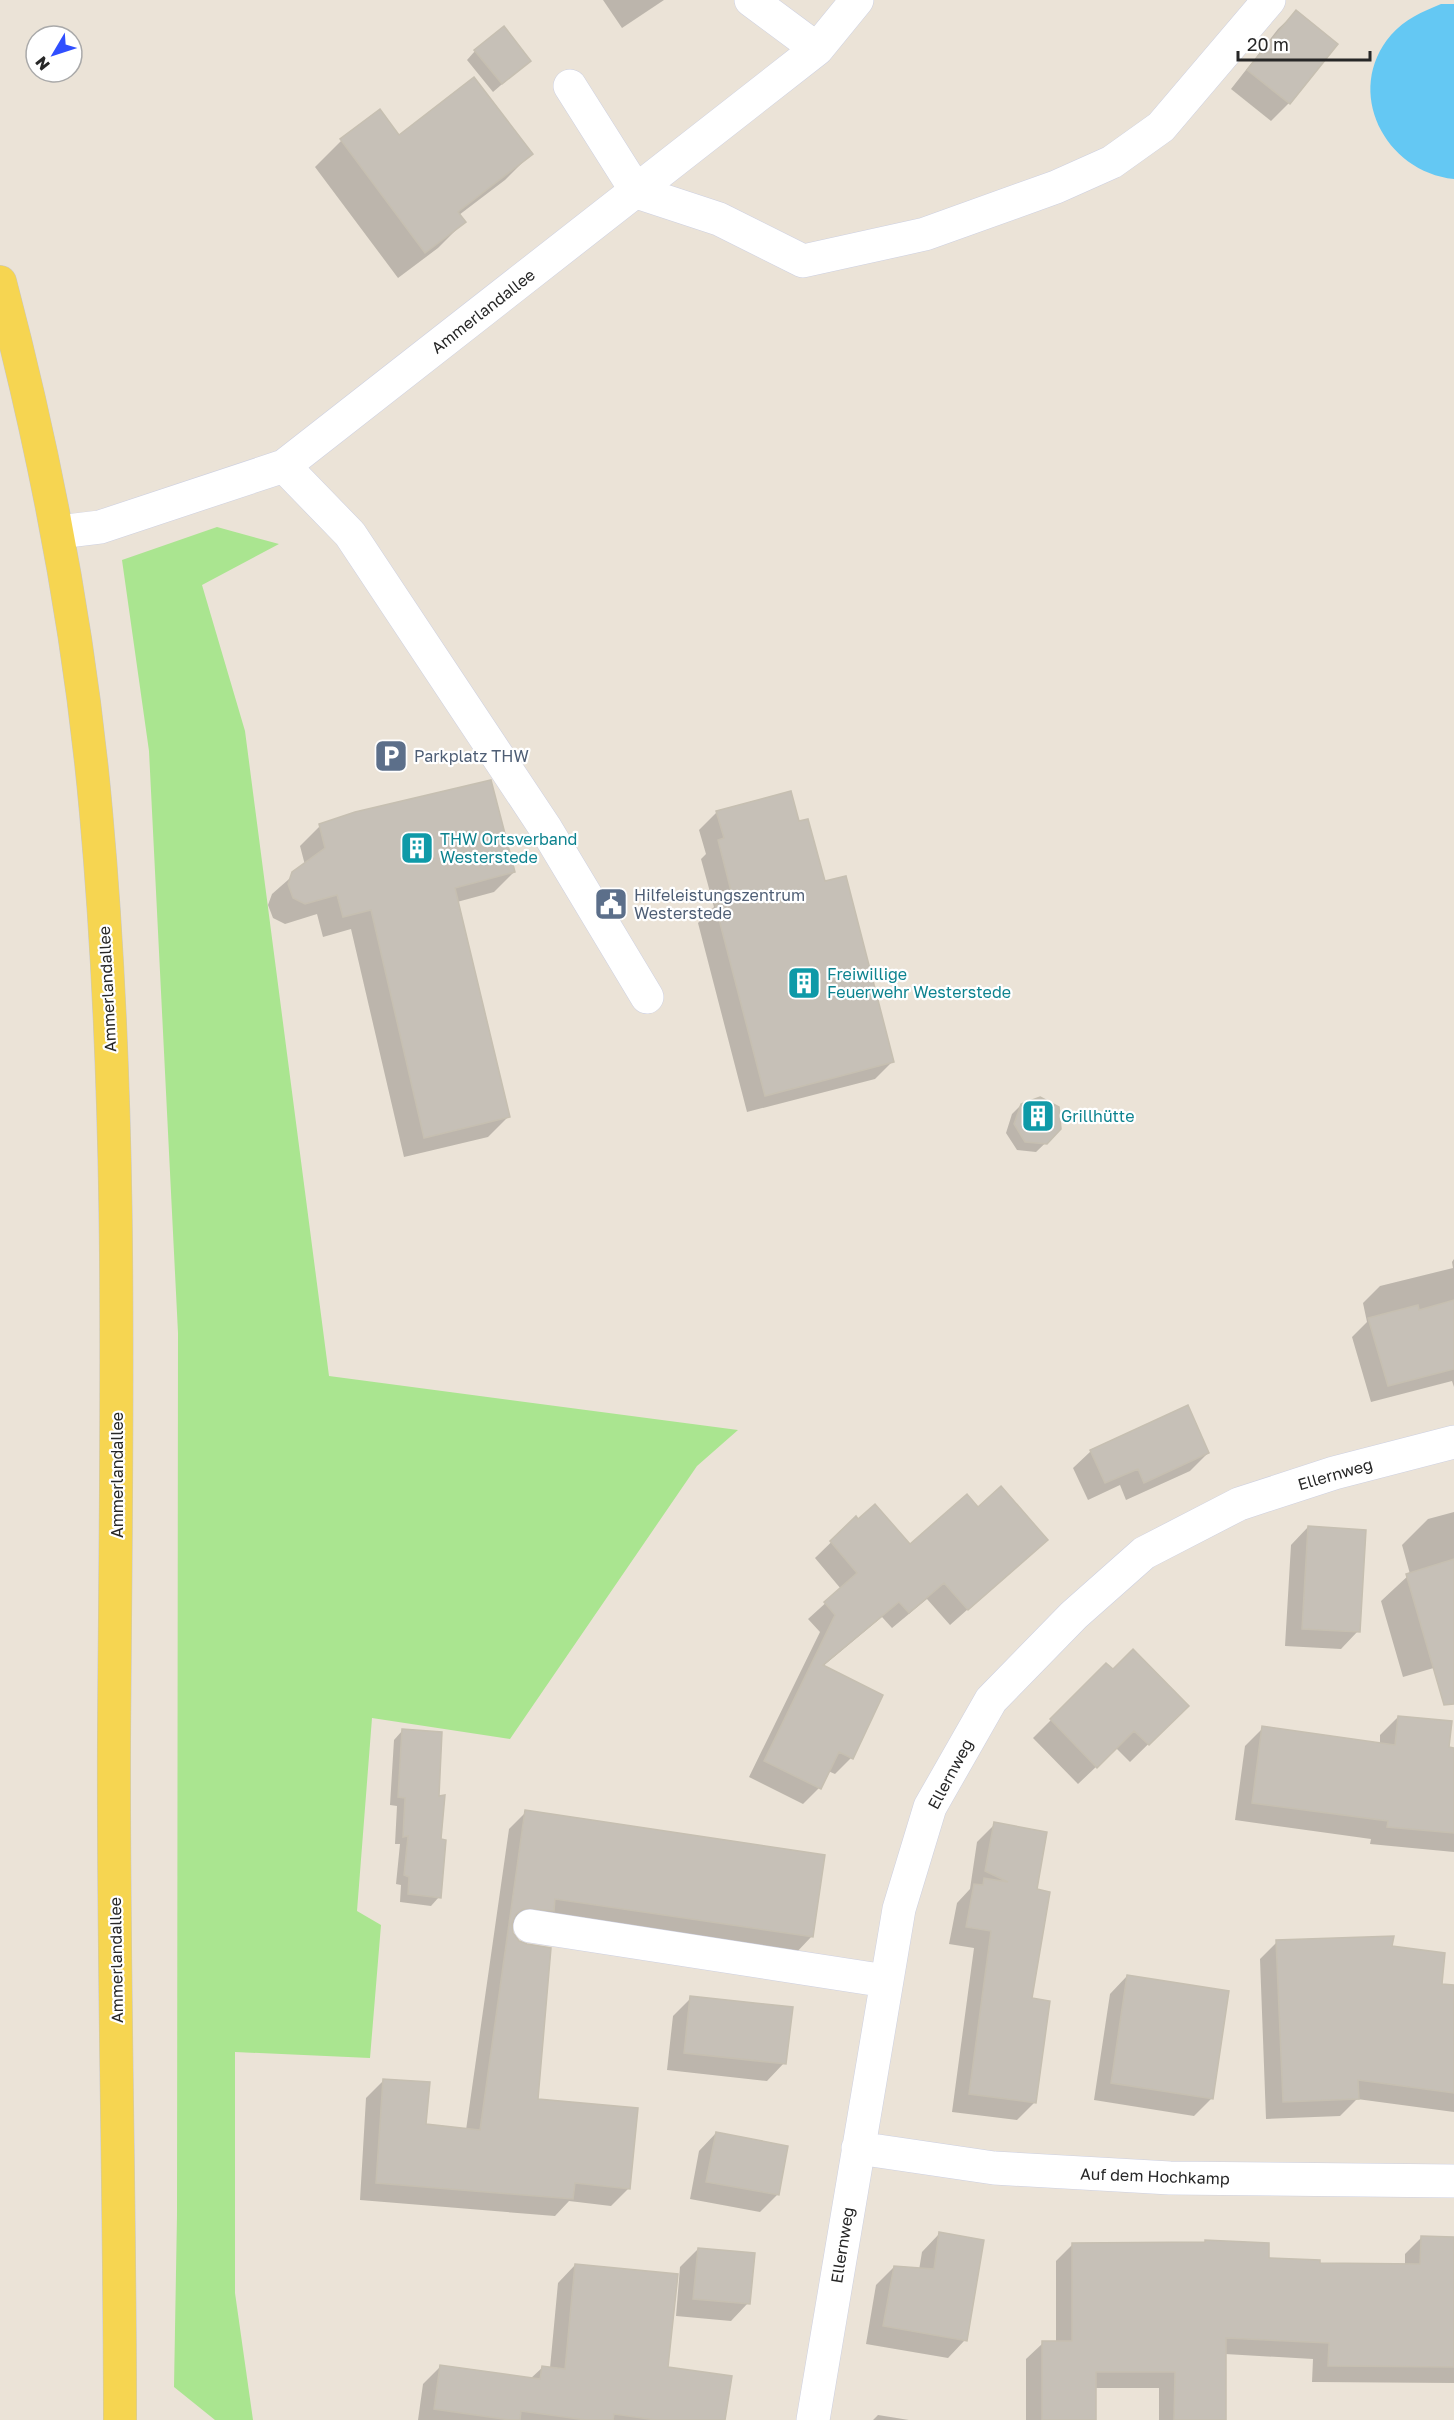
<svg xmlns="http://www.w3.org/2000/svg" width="1454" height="2420" font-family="'Golos Text',sans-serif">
	<rect width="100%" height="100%" fill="#ebe3d7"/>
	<!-- green -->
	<path fill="#aae590" d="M 217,527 L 279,544 L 202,585 L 245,731 L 329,1376 L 738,1430 L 697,1466 L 510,1739 L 372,1718 L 357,1911 L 381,1925 L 370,2058 L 235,2052 L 235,2293 L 253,2420 L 215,2420 L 174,2387 L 177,2215 L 178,1333 L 149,751 L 122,560 Z"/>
	<!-- water -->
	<path fill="#64c8f3" d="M 1441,4 L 1454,4 L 1454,179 C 1385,172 1343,91 1391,35 C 1405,19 1422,12 1441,4 Z"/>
	<!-- shadow -->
	<path fill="#0003" d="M 603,0 L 664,0 L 622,28 Z
		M 1296,12 L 1336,44 L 1289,103 L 1271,121 L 1231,89 L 1278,29 Z
		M 475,51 L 529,61 L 493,92 L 467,60 Z
		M 380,112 L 399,137 L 531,154 L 505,180 L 459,215 L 464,222 L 438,248 L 398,278 L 315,167 L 341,141 Z
		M 717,812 L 824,883 L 893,1061 L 875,1079 L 747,1112 L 698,923 L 714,907 L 701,859 L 706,854 L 699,830 Z
		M 320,826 L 514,872 L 494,892 L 457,902 L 508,1117 L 488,1137 L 404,1157 L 351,929 L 323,937 L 317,914 L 285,924 L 273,918 L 268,905 L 272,894 L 305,865 L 300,846 Z
		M 1021,1105 L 1060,1129 L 1036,1152 L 1017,1150 L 1006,1133 L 1012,1114 Z
		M 1454,1259 L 1454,1387 L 1452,1381 L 1371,1402 L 1352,1337 L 1367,1322 L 1363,1303 L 1380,1286 L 1453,1268 L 1452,1262 Z
		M 1091,1451 L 1208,1453 L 1190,1471 L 1126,1500 L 1120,1485 L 1088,1500 L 1073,1468 Z
		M 978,1509 L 1046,1540 L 950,1625 L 927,1599 L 892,1628 L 882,1617 L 822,1667 L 851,1758 L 835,1774 L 828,1771 L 819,1788 L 803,1804 L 749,1777 L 820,1632 L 808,1619 L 841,1589 L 815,1558 L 856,1518 L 910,1546 Z
		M 1454,1512 L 1454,1662 L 1403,1677 L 1381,1601 L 1410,1574 L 1402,1545 L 1428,1519 Z
		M 1308,1527 L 1358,1631 L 1341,1649 L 1285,1646 L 1291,1545 Z
		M 1106,1665 L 1113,1671 L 1187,1706 L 1130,1762 L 1116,1748 L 1078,1784 L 1033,1738 Z
		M 1398,1717 L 1448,1748 L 1454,1749 L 1454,1852 L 1370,1844 L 1371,1839 L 1235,1820 L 1245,1746 L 1263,1728 L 1380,1745 L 1380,1735 Z
		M 402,1731 L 437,1798 L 439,1897 L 431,1906 L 400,1902 L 401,1885 L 396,1884 L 400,1844 L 395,1844 L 397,1806 L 390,1805 L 394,1740 Z
		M 526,1812 L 812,1936 L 795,1954 L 510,1925 L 511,1934 L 517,1942 L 549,1949 L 537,2100 L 629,2188 L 611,2206 L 569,2201 L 555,2216 L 360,2200 L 366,2098 L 383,2081 L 425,2125 L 466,2130 L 509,1829 Z
		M 995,1824 L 1035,1890 L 1031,2000 L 1035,2102 L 1017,2120 L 952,2112 L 974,1948 L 949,1944 L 957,1903 L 970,1889 L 977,1842 Z
		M 1277,1942 L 1390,1948 L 1440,1985 L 1454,1987 L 1454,2112 L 1357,2099 L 1340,2116 L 1266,2119 L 1260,1959 Z
		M 1127,1976 L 1212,2098 L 1194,2116 L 1094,2100 L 1110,1994 Z
		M 691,1998 L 784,2063 L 767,2081 L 667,2070 L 673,2016 Z
		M 716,2133 L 777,2195 L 760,2212 L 690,2199 L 699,2151 Z
		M 939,2234 L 965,2340 L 948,2358 L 866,2344 L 876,2285 L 894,2267 L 919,2270 L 922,2252 Z
		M 1422,2237 L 1454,2238 L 1454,2383 L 1312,2382 L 1313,2359 L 1225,2354 L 1224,2420 L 1159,2420 L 1159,2388 L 1094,2388 L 1095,2420 L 1026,2420 L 1026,2359 L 1043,2343 L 1056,2343 L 1056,2261 L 1073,2244 L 1203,2244 L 1205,2242 L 1267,2260 L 1319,2264 L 1405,2266 L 1405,2254 Z
		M 698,2249 L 748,2303 L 731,2321 L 676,2316 L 680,2267 Z
		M 575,2265 L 667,2368 L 723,2420 L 418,2420 L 423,2384 L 441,2366 L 530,2379 L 543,2367 L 550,2368 L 558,2283 Z
		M 878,2415 L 909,2420 L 873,2420 Z"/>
	<!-- building -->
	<path fill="#c6c0b7" stroke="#c6bfb1" stroke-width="1.5" d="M 1296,10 L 1338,44 L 1290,104 L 1247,70 Z
		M 504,26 L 531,61 L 502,84 L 474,50 Z
		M 474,77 L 533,154 L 458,212 L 466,222 L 425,253 L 340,139 L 380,109 L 399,135 Z
		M 491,780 L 515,872 L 455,888 L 510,1117 L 424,1138 L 371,910 L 343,917 L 337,895 L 305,904 L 293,898 L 288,884 L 292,872 L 325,848 L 319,824 L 355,812 Z
		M 791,791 L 799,821 L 808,819 L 825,881 L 846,876 L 894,1062 L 765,1096 L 715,904 L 733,899 L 718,840 L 724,838 L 716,811 Z
		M 1040,1097 L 1059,1107 L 1061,1129 L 1047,1144 L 1025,1142 L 1014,1124 L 1021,1104 Z
		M 1454,1300 L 1454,1369 L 1388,1386 L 1368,1318 L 1418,1305 L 1419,1310 Z
		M 1188,1405 L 1209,1453 L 1144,1483 L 1138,1469 L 1105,1483 L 1090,1450 Z
		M 1001,1486 L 1048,1540 L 968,1610 L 944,1583 L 909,1613 L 899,1602 L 823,1665 L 883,1695 L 853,1759 L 839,1752 L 821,1789 L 764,1761 L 835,1615 L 824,1602 L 857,1573 L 830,1541 L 856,1516 L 858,1519 L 875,1504 L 910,1544 L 967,1494 L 978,1507 Z
		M 1308,1526 L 1366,1530 L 1360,1632 L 1302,1629 Z
		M 1454,1559 L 1454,1704 L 1444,1705 L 1406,1574 Z
		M 1133,1649 L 1189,1706 L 1149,1745 L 1134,1731 L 1097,1768 L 1050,1719 L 1106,1663 L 1113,1669 Z
		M 1398,1716 L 1452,1721 L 1449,1747 L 1454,1748 L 1454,1833 L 1387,1827 L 1388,1821 L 1252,1803 L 1262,1726 L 1395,1745 Z
		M 402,1729 L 442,1732 L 439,1796 L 445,1795 L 441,1839 L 446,1840 L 441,1898 L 408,1894 L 409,1877 L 404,1875 L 408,1836 L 403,1837 L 405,1798 L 398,1797 Z
		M 525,1810 L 825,1855 L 813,1937 L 555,1899 L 554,1911 L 523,1909 L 516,1914 L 512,1923 L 513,1933 L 519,1941 L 527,1944 L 551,1948 L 538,2099 L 638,2108 L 630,2189 L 575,2183 L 573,2199 L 376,2183 L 383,2079 L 430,2082 L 426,2124 L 480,2130 Z
		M 994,1822 L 1047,1832 L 1037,1889 L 1050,1892 L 1032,1998 L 1050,2001 L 1036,2103 L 969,2094 L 991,1931 L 966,1927 L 974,1884 L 983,1885 L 984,1878 L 1008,1882 L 985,1871 Z
		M 1394,1936 L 1392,1946 L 1445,1953 L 1442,1984 L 1454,1985 L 1454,2093 L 1358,2080 L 1359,2099 L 1283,2102 L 1276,1940 Z
		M 1127,1975 L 1229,1991 L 1213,2099 L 1111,2083 Z
		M 690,1996 L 793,2007 L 786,2064 L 684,2053 Z
		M 716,2132 L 788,2146 L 779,2195 L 706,2182 Z
		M 939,2232 L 984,2240 L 967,2341 L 883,2326 L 894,2266 L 934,2269 Z
		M 1421,2236 L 1454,2237 L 1454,2367 L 1328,2366 L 1329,2343 L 1226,2338 L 1226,2420 L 1174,2420 L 1175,2372 L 1096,2372 L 1096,2420 L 1042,2420 L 1042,2341 L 1072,2341 L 1072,2243 L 1205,2242 L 1205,2240 L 1269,2243 L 1269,2258 L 1320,2260 L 1320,2263 L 1420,2264 Z
		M 698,2248 L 755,2253 L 750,2304 L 693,2299 Z
		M 575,2264 L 678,2274 L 668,2367 L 732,2376 L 725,2420 L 656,2420 L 614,2414 L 613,2420 L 586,2420 L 521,2411 L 520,2420 L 510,2420 L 434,2409 L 440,2365 L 540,2379 L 542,2366 L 565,2369 Z"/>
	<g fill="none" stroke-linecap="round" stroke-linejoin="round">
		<defs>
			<path id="minor" d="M 751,0 L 817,49
				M 570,86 L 637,192 L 719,219 L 803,261 L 925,234 L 1056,187 L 1112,162 L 1161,127 L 1269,0
				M 284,466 L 350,534 L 546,829 L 647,997
				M 59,532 L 100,527 L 284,466 L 817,49 L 857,0
				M 530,1926 L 886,1981
				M 858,2148 L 994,2168 L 1170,2178 L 1454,2181
				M 813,2420 L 899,1909 L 930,1807 L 991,1700 L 1074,1615 L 1144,1553 L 1239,1504 L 1334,1473 L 1454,1442"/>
			<path id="major" d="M 0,282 C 46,456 80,633 96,812 C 124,1121 116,1431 114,1740 C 113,1967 120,2193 120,2420"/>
		</defs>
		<!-- minor casing -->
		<use href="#minor" stroke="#cdd0e1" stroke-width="34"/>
		<!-- major casing -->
		<use href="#major" stroke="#c7c7c7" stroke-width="34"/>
		<!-- minor -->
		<use href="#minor" stroke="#fff" stroke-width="33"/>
		<!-- major -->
		<use href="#major" stroke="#f6d551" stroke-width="33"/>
	</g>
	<!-- icons -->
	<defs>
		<symbol id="parking-square" viewBox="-11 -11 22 22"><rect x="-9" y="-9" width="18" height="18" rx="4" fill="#5c6f8a" stroke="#fff"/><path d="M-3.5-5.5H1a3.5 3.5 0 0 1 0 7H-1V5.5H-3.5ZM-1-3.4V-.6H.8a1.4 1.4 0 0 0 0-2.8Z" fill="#fff"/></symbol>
		<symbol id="building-square" viewBox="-11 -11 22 22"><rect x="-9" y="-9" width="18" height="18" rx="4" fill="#0f9aa8" stroke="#fff"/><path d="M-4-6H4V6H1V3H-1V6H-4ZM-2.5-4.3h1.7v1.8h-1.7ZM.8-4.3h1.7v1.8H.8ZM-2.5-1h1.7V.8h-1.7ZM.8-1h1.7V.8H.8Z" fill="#fff"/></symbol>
		<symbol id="civic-square" viewBox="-11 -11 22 22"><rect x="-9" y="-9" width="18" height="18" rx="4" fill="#5c6f8a" stroke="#fff"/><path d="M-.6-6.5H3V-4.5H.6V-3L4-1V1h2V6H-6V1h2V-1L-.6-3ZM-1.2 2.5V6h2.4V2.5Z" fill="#fff"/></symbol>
	</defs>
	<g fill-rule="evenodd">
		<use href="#parking-square" x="372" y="737" width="38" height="38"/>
		<use href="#building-square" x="398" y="829" width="38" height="38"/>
		<use href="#civic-square" x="592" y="885" width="38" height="38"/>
		<use href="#building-square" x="785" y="964" width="38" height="38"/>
		<use href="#building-square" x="1019" y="1097" width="38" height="38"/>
	</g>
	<g text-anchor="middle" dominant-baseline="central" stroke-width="4.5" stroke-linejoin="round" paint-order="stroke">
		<!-- street labels -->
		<g font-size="16" fill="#272727" stroke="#fff">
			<text transform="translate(483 311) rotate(-38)">Ammerlandallee</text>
			<text transform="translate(107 989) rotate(-93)">Ammerlandallee</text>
			<text transform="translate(1335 1474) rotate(-16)">Ellernweg</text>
			<text transform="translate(117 1475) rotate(-90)">Ammerlandallee</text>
			<text transform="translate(950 1774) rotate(-62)">Ellernweg</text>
			<text transform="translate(116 1960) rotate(-91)">Ammerlandallee</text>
			<text transform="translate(1155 2176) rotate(2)">Auf dem Hochkamp</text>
			<text transform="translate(842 2245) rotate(-81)">Ellernweg</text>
		</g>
		<!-- service labels -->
		<g font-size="16" fill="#4e5e75" stroke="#fff" text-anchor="start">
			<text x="414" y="756">Parkplatz THW</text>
			<text x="634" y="895">Hilfeleistungszentrum<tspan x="634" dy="18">Westerstede</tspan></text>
		</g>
		<!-- culture labels -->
		<g font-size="16" fill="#0d838f" stroke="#fff" text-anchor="start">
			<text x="440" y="839">THW Ortsverband<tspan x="440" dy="18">Westerstede</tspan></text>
			<text x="827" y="974">Freiwillige<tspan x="827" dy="18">Feuerwehr Westerstede</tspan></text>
			<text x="1061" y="1116">Grillhütte</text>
		</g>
	</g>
	<!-- north arrow -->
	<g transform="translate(54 54) rotate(231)"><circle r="28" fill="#ffffff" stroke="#a9a9a9" stroke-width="1.5"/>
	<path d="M0-4.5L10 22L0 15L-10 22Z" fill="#304fff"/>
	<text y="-9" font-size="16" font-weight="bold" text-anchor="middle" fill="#272727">N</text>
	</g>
	<!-- scale -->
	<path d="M1238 51v9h132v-9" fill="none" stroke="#272727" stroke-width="3"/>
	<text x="1247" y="51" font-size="18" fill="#272727" stroke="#ffffff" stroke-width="4.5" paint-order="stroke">20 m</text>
</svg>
